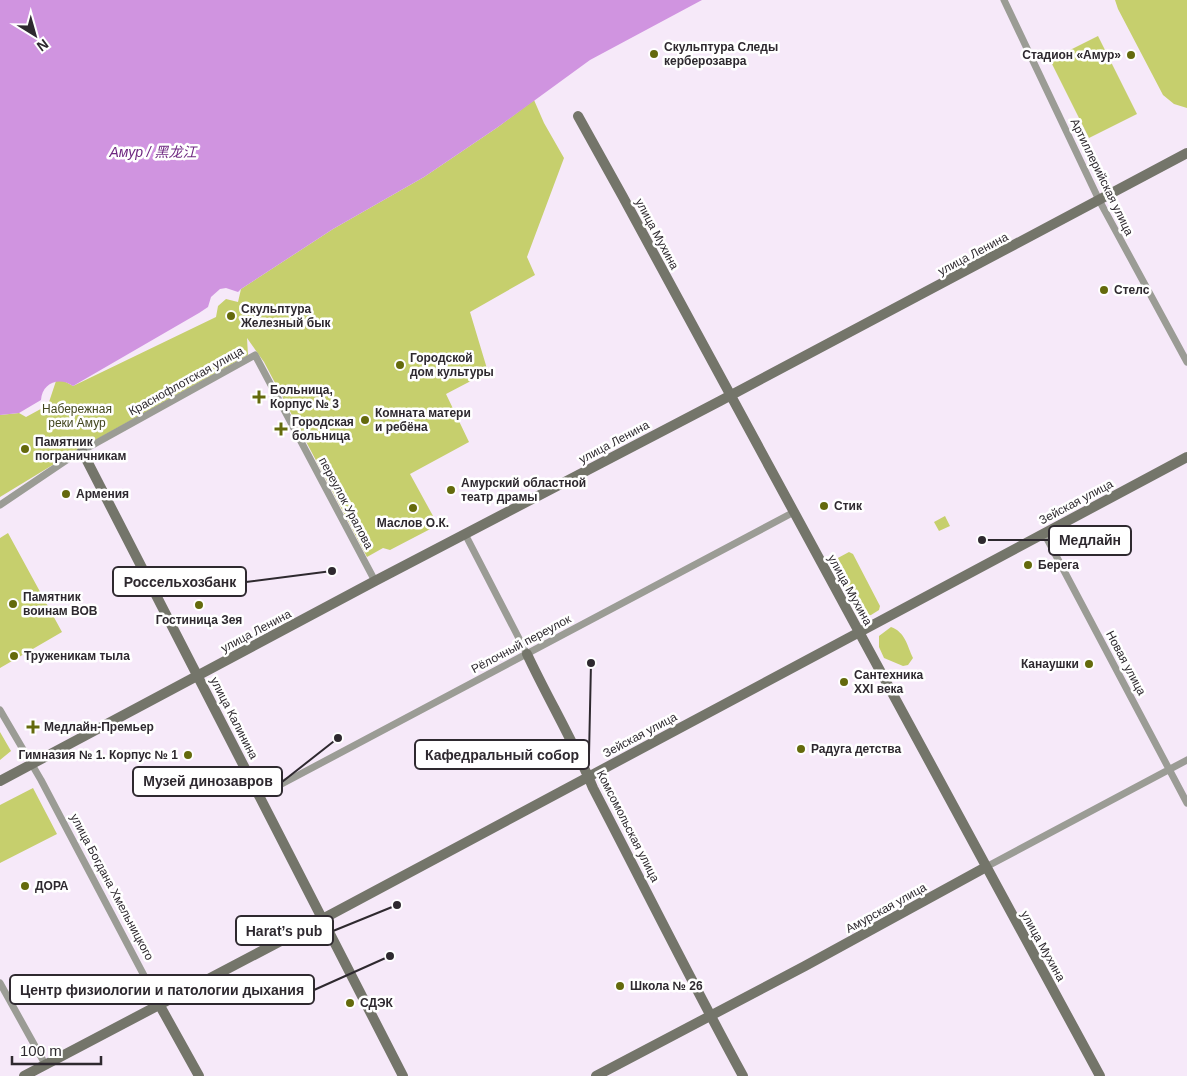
<svg xmlns="http://www.w3.org/2000/svg" width="1187" height="1076" font-family="Arial,'Noto Sans SC',sans-serif">
	<rect width="100%" height="100%" fill="#f6e9f9"/>
	<!-- green -->
	<path fill="#c6cf6d" d="M 1115,0 L 1187,0 L 1187,108 L 1174,104 L 1163,95 L 1118,9 Z
		M 1098,36 L 1137,114 L 1089,138 L 1050,60 Z
		M 534,100 L 544,123 L 564,158 L 527,257 L 535,275 L 470,312 L 488,372 L 446,394 L 469,442 L 410,474 L 438,525 L 390,550 L 383,548 L 367,557 L 264,362 L 247,338 L 248,355 L 74,452 L 0,497 L 0,415 L 19,413 L 26,417 L 48,405 L 56,381 L 64,381 L 73,386 L 216,317 L 218,306 L 226,299 L 238,302 L 241,289 L 333,229 L 424,177 L 498,127 Z
		M 945,516 L 950,526 L 939,531 L 934,522 Z
		M 8,533 L 62,632 L 0,668 L 0,538 Z
		M 849,552 L 853,554 L 880,606 L 879,610 L 871,615 L 865,616 C 851,606 842,578 834,563 L 836,559 Z
		M 891,627 C 905,632 907,645 913,658 L 908,665 L 903,666 L 884,658 L 879,647 L 879,636 Z
		M 0,732 L 11,751 L 0,760 Z
		M 33,788 L 57,834 L 0,863 L 0,805 Z"/>
	<!-- water -->
	<path fill="#d094e0" d="M 0,0 L 702,0 L 590,60 L 498,127 L 424,177 L 333,229 L 241,289 L 238,292 L 226,288 L 220,289 L 211,297 L 208,307 L 199,313 L 73,386 C 59,376 42,383 41,400 L 19,413 L 0,415 Z"/>
	<g fill="none" stroke-linecap="round" stroke-linejoin="round">
		<!-- street -->
		<path stroke="#9b9c95" stroke-width="7" d="M 1004,0 L 1099,200 L 1187,362
			M 0,505 L 71,457 L 255,355 L 375,581
			M 1044,533 L 1187,803
			M 465,534 L 527,654
			M 0,710 L 41,780 L 159,1004
			M 259,796 L 794,512
			M 986,867 L 1187,760
			M 0,983 L 45,1064"/>
		<!-- secondary -->
		<path stroke="#74756a" stroke-width="10" d="M 578,116 L 623,197 L 1100,1076
			M 82,451 L 403,1076
			M 527,654 C 548,699 574,742 593,788 C 643,884 691,981 743,1076
			M 0,781 L 375,581 L 720,401 L 1187,153
			M 159,1004 L 199,1076
			M 24,1076 L 330,915 L 1187,457
			M 596,1076 L 805,966 L 986,867"/>
	</g>
	<!-- markers -->
	<g fill="#646a0c" stroke="#fff" stroke-width="2">
		<circle cx="654" cy="54" r="5"/>
		<circle cx="1131" cy="55" r="5"/>
		<circle cx="1104" cy="290" r="5"/>
		<circle cx="231" cy="316" r="5"/>
		<circle cx="400" cy="365" r="5"/>
		<path d="M256.5 389.5h5v5h5v5h-5v5h-5v-5h-5v-5h5z"/>
		<circle cx="365" cy="420" r="5"/>
		<path d="M278.5 421.5h5v5h5v5h-5v5h-5v-5h-5v-5h5z"/>
		<circle cx="25" cy="449" r="5"/>
		<circle cx="451" cy="490" r="5"/>
		<circle cx="66" cy="494" r="5"/>
		<circle cx="824" cy="506" r="5"/>
		<circle cx="413" cy="508" r="5"/>
		<circle cx="1028" cy="565" r="5"/>
		<circle cx="13" cy="604" r="5"/>
		<circle cx="199" cy="605" r="5"/>
		<circle cx="14" cy="656" r="5"/>
		<circle cx="1089" cy="664" r="5"/>
		<circle cx="844" cy="682" r="5"/>
		<path d="M30.5 719.5h5v5h5v5h-5v5h-5v-5h-5v-5h5z"/>
		<circle cx="801" cy="749" r="5"/>
		<circle cx="188" cy="755" r="5"/>
		<circle cx="25" cy="886" r="5"/>
		<circle cx="620" cy="986" r="5"/>
		<circle cx="350" cy="1003" r="5"/>
	</g>
	<g text-anchor="middle" dominant-baseline="central" stroke-width="5" stroke-linejoin="round" paint-order="stroke">
		<!-- poi labels -->
		<g font-size="12" font-weight="bold" fill="#2e292f" stroke="#fff" text-anchor="start">
			<text x="664" y="47">Скульптура Следы<tspan x="664" dy="14">керберозавра</tspan></text>
			<text x="1121" y="55" text-anchor="end">Стадион «Амур»</text>
			<text x="1114" y="290">Стелс</text>
			<text x="241" y="309">Скульптура<tspan x="241" dy="14">Железный бык</tspan></text>
			<text x="410" y="358">Городской<tspan x="410" dy="14">дом культуры</tspan></text>
			<text x="270" y="390">Больница,<tspan x="270" dy="14">Корпус № 3</tspan></text>
			<text x="375" y="413">Комната матери<tspan x="375" dy="14">и ребёна</tspan></text>
			<text x="292" y="422">Городская<tspan x="292" dy="14">больница</tspan></text>
			<text x="35" y="442">Памятник<tspan x="35" dy="14">пограничникам</tspan></text>
			<text x="461" y="483">Амурский областной<tspan x="461" dy="14">театр драмы</tspan></text>
			<text x="76" y="494">Армения</text>
			<text x="834" y="506">Стик</text>
			<text x="413" y="523" text-anchor="middle">Маслов О.К.</text>
			<text x="1038" y="565">Берега</text>
			<text x="23" y="597">Памятник<tspan x="23" dy="14">воинам ВОВ</tspan></text>
			<text x="199" y="620" text-anchor="middle">Гостиница Зея</text>
			<text x="24" y="656">Труженикам тыла</text>
			<text x="1079" y="664" text-anchor="end">Канаушки</text>
			<text x="854" y="675">Сантехника<tspan x="854" dy="14">XXI века</tspan></text>
			<text x="44" y="727">Медлайн-Премьер</text>
			<text x="811" y="749">Радуга детства</text>
			<text x="178" y="755" text-anchor="end">Гимназия № 1. Корпус № 1</text>
			<text x="35" y="886">ДОРА</text>
			<text x="630" y="986">Школа № 26</text>
			<text x="360" y="1003">СДЭК</text>
		</g>
		<!-- street labels -->
		<g font-size="12" fill="#2e292f" stroke="#fff">
			<text transform="translate(1102 177) rotate(64)">Артиллерийская улица</text>
			<text transform="translate(657 234) rotate(62)">улица Мухина</text>
			<text transform="translate(973 254) rotate(-28)">улица Ленина</text>
			<text transform="translate(186 381) rotate(-29)">Краснофлотская улица</text>
			<text transform="translate(614 442) rotate(-28)">улица Ленина</text>
			<text transform="translate(1076 502) rotate(-28)">Зейская улица</text>
			<text transform="translate(346 503) rotate(62)">переулок Уралова</text>
			<text transform="translate(850 590) rotate(61)">улица Мухина</text>
			<text transform="translate(256 631) rotate(-28)">улица Ленина</text>
			<text transform="translate(521 644) rotate(-28)">Рёлочный переулок</text>
			<text transform="translate(1126 663) rotate(62)">Новая улица</text>
			<text transform="translate(234 718) rotate(63)">улица Калинина</text>
			<text transform="translate(640 735) rotate(-28)">Зейская улица</text>
			<text transform="translate(628 826) rotate(63)">Комсомольская улица</text>
			<text transform="translate(112 887) rotate(62)">улица Богдана Хмельницкого</text>
			<text transform="translate(886 908) rotate(-29)">Амурская улица</text>
			<text transform="translate(1043 946) rotate(61)">улица Мухина</text>
		</g>
		<!-- park labels -->
		<g font-size="12" fill="#43471e" stroke="#fff">
			<text x="77" y="409">Набережная<tspan x="77" dy="14">реки Амур</tspan></text>
		</g>
		<!-- water labels -->
		<g font-size="14" font-style="italic" fill="#6e2780" stroke="#fff">
			<text x="153" y="152">Амур / 黑龙江</text>
		</g>
	</g>
	<!-- callouts -->
	<path fill="none" stroke="#2e292f" stroke-width="2" d="M982 540L1049 540M332 571L246 582M591 663L589 755M338 738L282 782M397 905L333 931M390 956L314 990"/>
	<g fill="#2e292f" stroke="#fff" stroke-width="2">
		<circle cx="982" cy="540" r="5"/>
		<circle cx="332" cy="571" r="5"/>
		<circle cx="591" cy="663" r="5"/>
		<circle cx="338" cy="738" r="5"/>
		<circle cx="397" cy="905" r="5"/>
		<circle cx="390" cy="956" r="5"/>
	</g>
	<g fill="#fff" stroke="#2e292f" stroke-width="2">
		<rect x="1049" y="526" width="82" height="29" rx="5"/>
		<rect x="113" y="567" width="133" height="29" rx="5"/>
		<rect x="415" y="740" width="174" height="29" rx="5"/>
		<rect x="133" y="767" width="149" height="29" rx="5"/>
		<rect x="236" y="916" width="97" height="29" rx="5"/>
		<rect x="10" y="975" width="304" height="29" rx="5"/>
	</g>
	<g font-size="14" text-anchor="middle" font-weight="bold" fill="#2e292f">
		<text x="1090" y="545">Медлайн</text>
		<text x="180" y="587">Россельхозбанк</text>
		<text x="502" y="760">Кафедральный собор</text>
		<text x="208" y="786">Музей динозавров</text>
		<text x="284" y="936">Harat’s pub</text>
		<text x="162" y="995">Центр физиологии и патологии дыхания</text>
	</g>
	<!-- north arrow -->
	<g transform="translate(35 35) rotate(143)" stroke="#ffffff" stroke-width="4" paint-order="stroke">
	<path d="M0-4L9 19L0 12L-9 19Z" fill="#2e292f"/>
	<text y="-8" font-size="14" font-weight="bold" text-anchor="middle" fill="#2e292f">N</text>
	</g>
	<!-- scale -->
	<path d="M12 1056v8h89v-8" fill="none" stroke="#2e292f" stroke-width="2.5"/>
	<text x="20" y="1056" font-size="15" fill="#2e292f" stroke="#ffffff" stroke-width="4" paint-order="stroke">100 m</text>
</svg>
